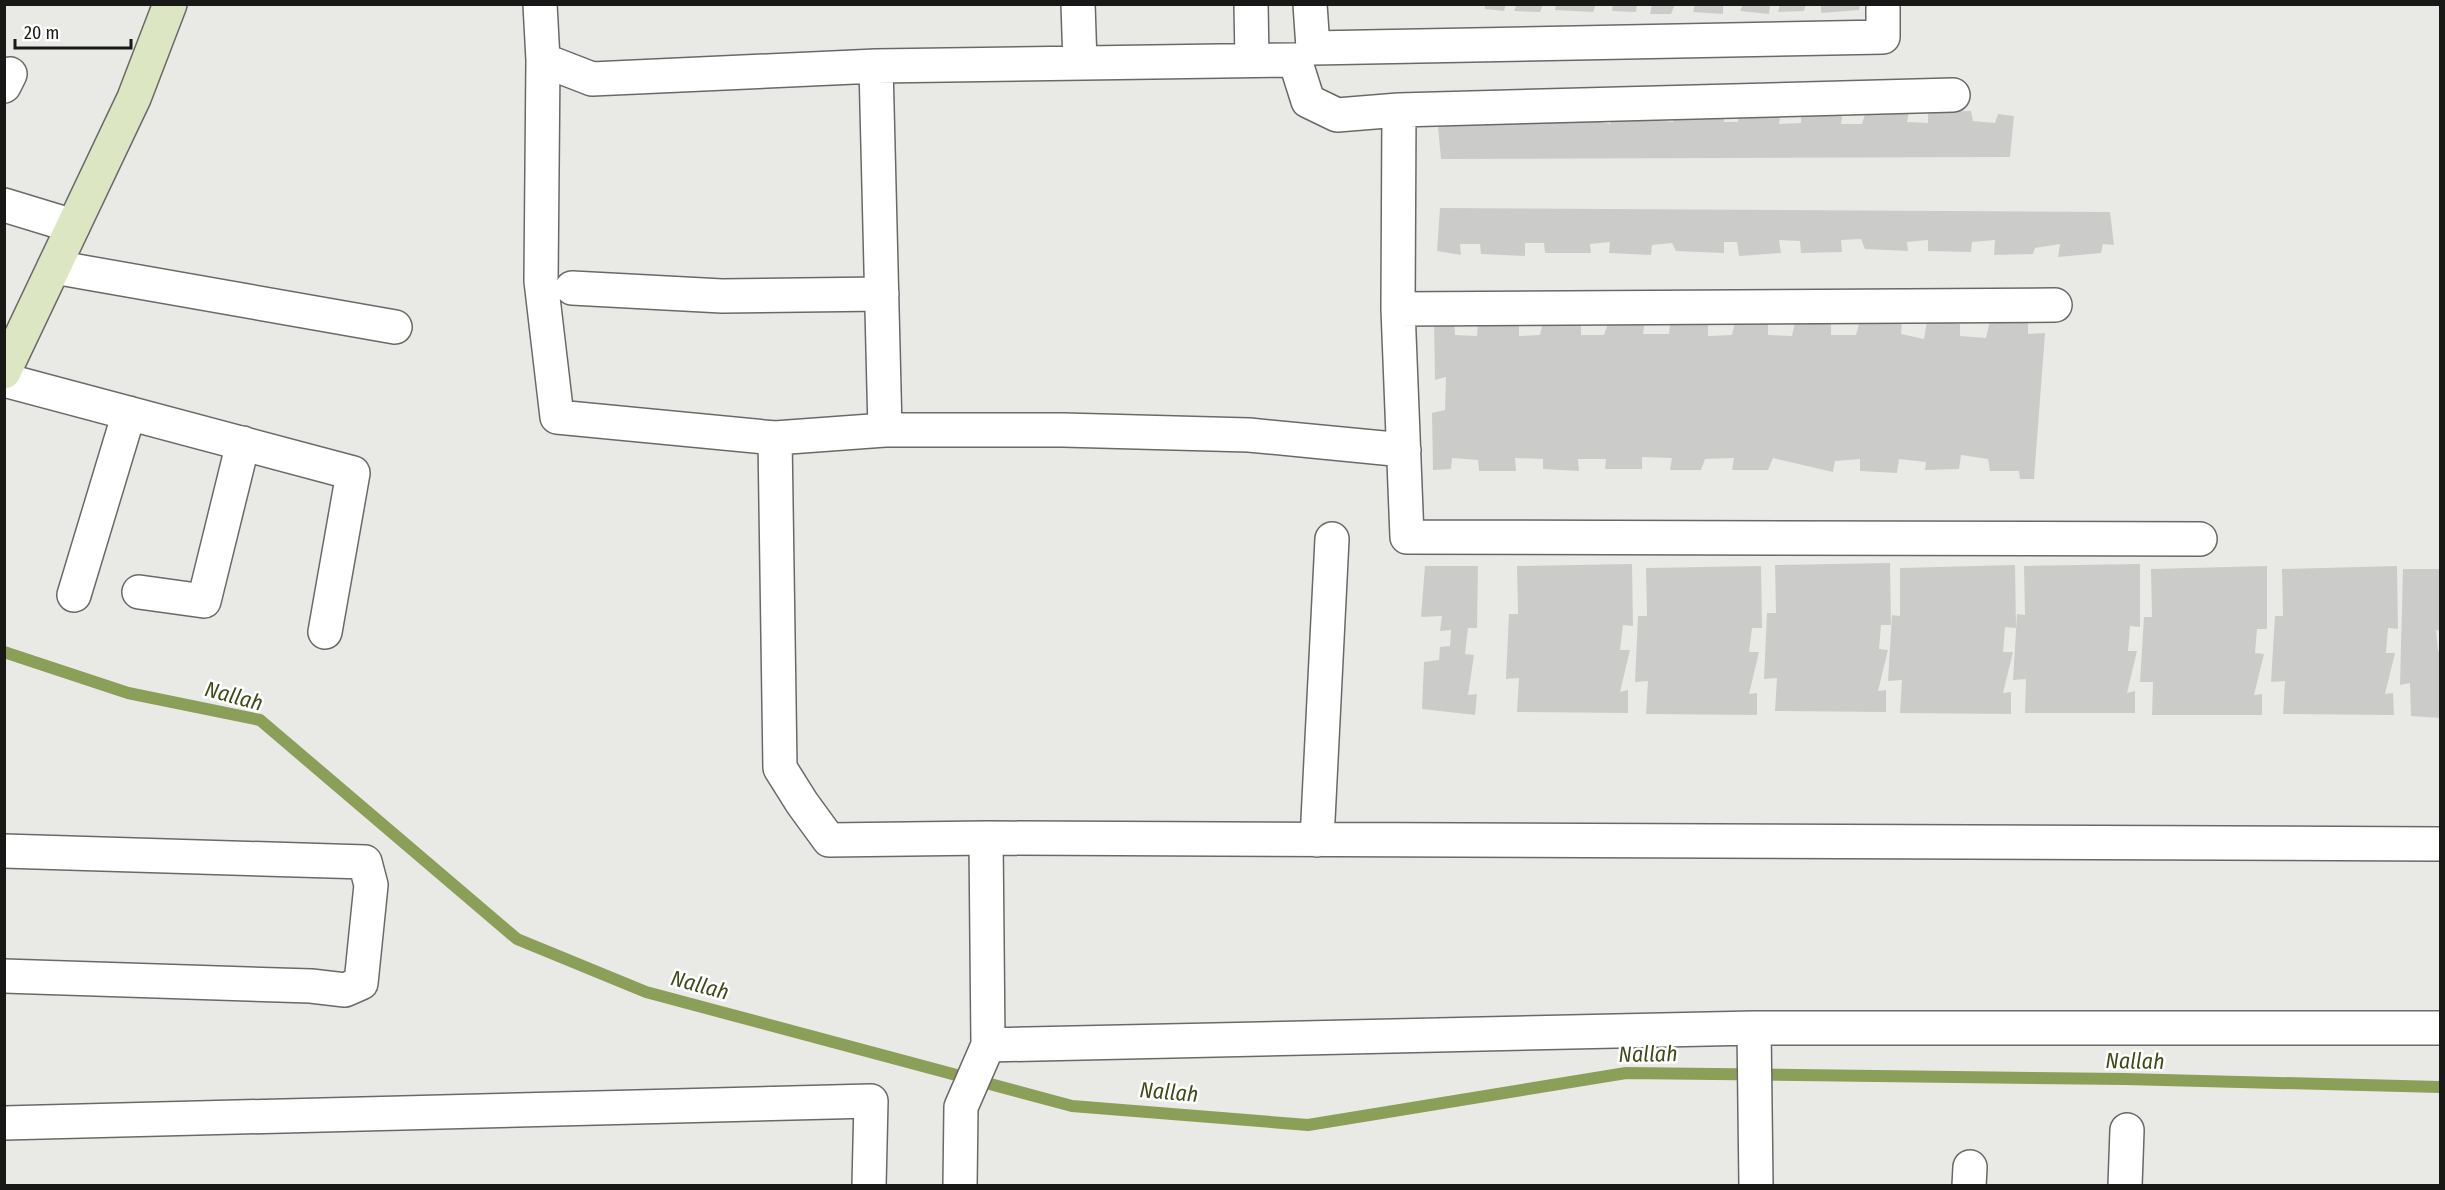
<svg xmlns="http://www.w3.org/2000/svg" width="2445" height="1190" font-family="'Fira Sans Condensed',sans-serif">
	<rect width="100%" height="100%" fill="#e9eae6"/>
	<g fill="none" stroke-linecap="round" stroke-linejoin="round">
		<!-- stream -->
		<path stroke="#8b9f59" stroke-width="12" d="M 4,652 L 128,693 L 260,720 L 517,939 L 646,992 L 1072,1106 L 1308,1125 L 1626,1073 L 2125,1079 L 2440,1087"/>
	</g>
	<!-- building -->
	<path fill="#cbccc9" d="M 1485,4 L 1506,4 L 1504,11 L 1485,9 Z
		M 1517,4 L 1543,4 L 1540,12 L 1514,11 Z
		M 1556,4 L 1596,4 L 1593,12 L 1555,10 Z
		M 1613,4 L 1637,4 L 1636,12 L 1612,11 Z
		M 1652,4 L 1675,4 L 1671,14 L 1650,14 Z
		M 1695,4 L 1723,4 L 1723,14 L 1693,12 Z
		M 1743,4 L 1770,4 L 1769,14 L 1740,11 Z
		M 1780,4 L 1806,4 L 1804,11 L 1778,12 Z
		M 1821,4 L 1860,4 L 1859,10 L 1821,13 Z
		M 1739,109 L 1781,111 L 1779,124 L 1801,123 L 1801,111 L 1843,112 L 1841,124 L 1862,124 L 1865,114 L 1909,112 L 1907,122 L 1928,123 L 1928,112 L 1971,111 L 1973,121 L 1995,123 L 1998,114 L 2014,116 L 2010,157 L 1441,159 L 1437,116 L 1544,123 L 1545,113 L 1611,124 L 1609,113 L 1651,111 L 1652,120 L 1673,122 L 1677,114 L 1724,112 L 1724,122 L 1738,122 Z
		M 1440,208 L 2110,212 L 2114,245 L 2103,244 L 2101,253 L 2058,257 L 2060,244 L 2035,248 L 2033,254 L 1994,255 L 1995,240 L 1972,242 L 1971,252 L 1928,251 L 1928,240 L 1907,242 L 1908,251 L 1865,249 L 1861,239 L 1841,240 L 1842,252 L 1801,253 L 1800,241 L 1779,240 L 1781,253 L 1739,256 L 1737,242 L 1724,242 L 1724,253 L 1676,251 L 1672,243 L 1652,245 L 1651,255 L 1609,253 L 1610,242 L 1590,244 L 1591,253 L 1545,253 L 1544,243 L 1525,243 L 1525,256 L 1481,254 L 1480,244 L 1460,244 L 1461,255 L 1437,251 Z
		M 1454,318 L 1455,335 L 1477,336 L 1478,322 L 1519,320 L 1519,336 L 1540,335 L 1543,322 L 1581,321 L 1581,335 L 1604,335 L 1608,323 L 1645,321 L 1643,334 L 1669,334 L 1670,322 L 1708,325 L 1708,336 L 1732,335 L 1735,322 L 1768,321 L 1768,335 L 1792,336 L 1795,322 L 1831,323 L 1831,335 L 1856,335 L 1859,324 L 1902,321 L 1901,334 L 1924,339 L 1927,321 L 1960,324 L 1960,336 L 1986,338 L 1990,320 L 2028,320 L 2028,334 L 2045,333 L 2034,479 L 2020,479 L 2019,471 L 1990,471 L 1988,459 L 1961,455 L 1959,469 L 1925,470 L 1926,462 L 1899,459 L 1897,473 L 1860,471 L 1860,459 L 1835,461 L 1833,472 L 1773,458 L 1768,470 L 1732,470 L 1734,458 L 1705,459 L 1701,470 L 1670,470 L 1672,458 L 1642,457 L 1642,469 L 1605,469 L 1606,459 L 1578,459 L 1579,471 L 1543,469 L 1543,459 L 1515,458 L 1516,471 L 1479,471 L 1478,460 L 1452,458 L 1451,469 L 1433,470 L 1432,413 L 1445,410 L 1446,377 L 1435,380 L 1434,320 Z
		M 1890,563 L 1891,625 L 1881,625 L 1879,649 L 1888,650 L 1878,691 L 1886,690 L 1886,712 L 1775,711 L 1777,678 L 1764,679 L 1767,613 L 1776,613 L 1775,565 Z
		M 1632,564 L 1633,626 L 1623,625 L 1620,650 L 1630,650 L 1620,692 L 1628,690 L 1628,713 L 1517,712 L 1519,678 L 1506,679 L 1509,614 L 1518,614 L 1517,566 Z
		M 2140,564 L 2140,627 L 2130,626 L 2128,651 L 2137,651 L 2127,693 L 2135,691 L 2135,713 L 2025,713 L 2026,679 L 2013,680 L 2017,614 L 2025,615 L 2024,566 Z
		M 2015,565 L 2016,628 L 2005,627 L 2003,652 L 2013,652 L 2003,693 L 2011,692 L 2011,714 L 1900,713 L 1902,680 L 1888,681 L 1892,615 L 1900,616 L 1900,568 Z
		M 1425,566 L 1478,566 L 1477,628 L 1468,628 L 1465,654 L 1474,655 L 1468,695 L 1477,694 L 1475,715 L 1422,709 L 1424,662 L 1439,660 L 1440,647 L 1450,646 L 1451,630 L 1440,631 L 1442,616 L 1421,617 Z
		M 1761,566 L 1762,628 L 1752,628 L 1749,652 L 1759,652 L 1749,694 L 1757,693 L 1757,715 L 1646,714 L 1648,681 L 1635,682 L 1638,616 L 1647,616 L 1646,568 Z
		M 2267,566 L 2267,629 L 2257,629 L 2255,653 L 2264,654 L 2254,695 L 2262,694 L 2262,715 L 2152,715 L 2153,682 L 2140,682 L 2144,617 L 2152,617 L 2151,569 Z
		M 2397,566 L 2398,629 L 2388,628 L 2386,653 L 2395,653 L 2385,694 L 2393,693 L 2394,715 L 2283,714 L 2285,681 L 2271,682 L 2275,616 L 2283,616 L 2282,569 Z
		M 2403,569 L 2440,569 L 2440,631 L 2436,630 L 2438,651 L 2440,651 L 2440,718 L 2411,716 L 2410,683 L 2400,685 Z"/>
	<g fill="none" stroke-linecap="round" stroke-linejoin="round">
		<defs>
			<path id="street" d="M 540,4 L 543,60 L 592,79 L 876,66 L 885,430 L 775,438 L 780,768 L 802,803 L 829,840 L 986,838 L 988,1045 L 961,1107 L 960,1186
				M 1078,4 L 1080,63
				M 1251,4 L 1252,60
				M 1310,4 L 1313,48 L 1883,37 L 1883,4
				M 543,60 L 541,281 L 557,417 L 775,438
				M 876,66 L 1295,60 L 1308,101 L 1337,115 L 1399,110 L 1398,309 L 1407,537 L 2200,539
				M 4,86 L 10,74
				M 1399,110 L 1953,95
				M 4,205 L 73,226
				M 54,267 L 395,327
				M 572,288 L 722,296 L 882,294
				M 1398,309 L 2055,305
				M 4,380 L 353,473 L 325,632
				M 885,430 L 1063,430 L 1249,435 L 1404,450
				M 139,592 L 204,601 L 243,443
				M 74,595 L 129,413
				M 986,838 L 2440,844
				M 1317,840 L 1332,539
				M 4,851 L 365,862 L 371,885 L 361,983 L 345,990 L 311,986 L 4,976
				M 1754,1028 L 1756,1186
				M 988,1045 L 1754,1028 L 2440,1028
				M 4,1123 L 871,1101 L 869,1186
				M 1969,1186 L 1970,1167
				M 2125,1186 L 2127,1130"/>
			<path id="secondary" d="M 4,372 L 134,98 L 170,4"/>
		</defs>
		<!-- street casing -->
		<use href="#street" stroke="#696a67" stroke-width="36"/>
		<!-- secondary casing -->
		<use href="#secondary" stroke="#696a67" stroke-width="36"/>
		<!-- street -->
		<use href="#street" stroke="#fff" stroke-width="33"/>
		<!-- secondary -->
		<use href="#secondary" stroke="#dde6c3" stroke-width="33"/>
	</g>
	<g text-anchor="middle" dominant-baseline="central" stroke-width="5" stroke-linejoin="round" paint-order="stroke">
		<!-- water labels -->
		<g font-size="22" font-style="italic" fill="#3e4b17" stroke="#fff">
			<text transform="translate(234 696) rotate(15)">Nallah</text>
			<text transform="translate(700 985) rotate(15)">Nallah</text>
			<text transform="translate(1648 1054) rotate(-1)">Nallah</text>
			<text transform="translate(2135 1061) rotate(1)">Nallah</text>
			<text transform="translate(1169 1092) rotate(5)">Nallah</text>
		</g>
	</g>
	<!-- border -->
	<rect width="2445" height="1190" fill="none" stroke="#181817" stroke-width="12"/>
	<!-- scale -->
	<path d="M15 39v9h116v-9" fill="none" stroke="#181817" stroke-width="3"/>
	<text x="24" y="39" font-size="18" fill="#181817" stroke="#ffffff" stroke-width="4.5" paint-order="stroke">20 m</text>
</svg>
